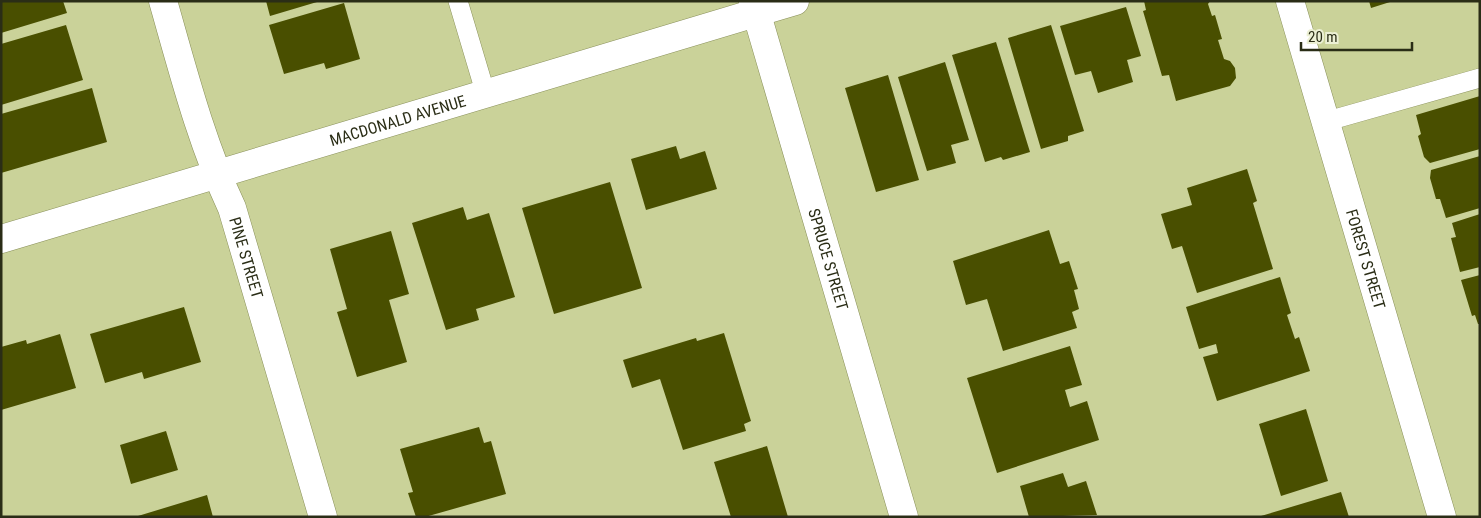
<svg xmlns="http://www.w3.org/2000/svg" width="1481" height="518" font-family="'Roboto Condensed',sans-serif">
	<rect width="100%" height="100%" fill="#cad299"/>
	<!-- building -->
	<path fill="#494f00" d="M 1,1 L 63,1 L 67,13 L 1,33 Z
		M 266,1 L 317,1 L 317,2 L 270,16 Z
		M 1144,1 L 1210,1 L 1208,4 L 1212,16 L 1215,15 L 1222,39 L 1218,40 L 1224,59 L 1230,61 L 1235,68 L 1236,78 L 1230,86 L 1176,101 L 1169,75 L 1162,76 L 1143,11 L 1146,10 Z
		M 1369,1 L 1390,1 L 1390,2 L 1371,8 Z
		M 344,3 L 360,59 L 326,69 L 324,63 L 284,74 L 269,25 Z
		M 1126,7 L 1141,56 L 1127,60 L 1133,82 L 1098,93 L 1091,71 L 1075,75 L 1060,26 Z
		M 66,25 L 83,80 L 1,105 L 1,44 Z
		M 1051,25 L 1084,131 L 1068,136 L 1068,141 L 1041,149 L 1008,38 Z
		M 996,42 L 1030,152 L 1003,160 L 1001,157 L 985,162 L 952,55 Z
		M 945,62 L 969,140 L 951,145 L 956,163 L 927,171 L 898,77 Z
		M 888,75 L 919,180 L 876,192 L 845,88 Z
		M 92,88 L 107,142 L 1,173 L 1,114 Z
		M 1480,96 L 1480,149 L 1430,163 L 1424,157 L 1418,136 L 1421,134 L 1416,115 Z
		M 676,146 L 680,159 L 705,151 L 717,189 L 646,210 L 631,159 Z
		M 1480,156 L 1480,208 L 1446,218 L 1440,199 L 1436,199 L 1430,178 L 1431,170 Z
		M 1247,169 L 1257,201 L 1253,203 L 1273,269 L 1197,293 L 1182,246 L 1172,249 L 1161,214 L 1192,205 L 1187,188 Z
		M 610,182 L 642,288 L 554,314 L 522,208 Z
		M 463,207 L 467,220 L 489,213 L 515,297 L 476,309 L 479,320 L 446,330 L 412,223 Z
		M 1480,214 L 1480,267 L 1460,272 L 1451,238 L 1456,237 L 1452,223 Z
		M 1049,230 L 1060,264 L 1069,261 L 1078,289 L 1074,290 L 1079,309 L 1072,312 L 1077,328 L 1003,351 L 987,299 L 966,305 L 953,261 Z
		M 391,231 L 409,294 L 389,300 L 407,362 L 357,377 L 337,312 L 347,309 L 330,249 Z
		M 1480,275 L 1480,324 L 1478,324 L 1475,315 L 1472,316 L 1461,280 Z
		M 1280,277 L 1291,313 L 1287,315 L 1295,339 L 1299,337 L 1310,371 L 1217,401 L 1203,357 L 1218,353 L 1216,344 L 1199,349 L 1186,307 Z
		M 184,307 L 201,362 L 144,379 L 142,372 L 105,383 L 90,334 Z
		M 724,333 L 751,421 L 744,424 L 746,431 L 683,450 L 660,379 L 632,388 L 623,360 L 696,338 L 697,341 Z
		M 60,334 L 76,388 L 1,410 L 1,347 L 26,340 L 27,344 Z
		M 1070,346 L 1082,385 L 1065,390 L 1070,407 L 1087,401 L 1099,440 L 997,473 L 967,378 Z
		M 1306,409 L 1328,481 L 1281,496 L 1259,424 Z
		M 479,427 L 484,443 L 491,441 L 506,494 L 425,517 L 416,517 L 408,493 L 413,492 L 400,449 Z
		M 166,431 L 178,470 L 131,484 L 120,445 Z
		M 767,446 L 788,517 L 731,517 L 714,462 Z
		M 1063,473 L 1068,487 L 1086,481 L 1097,515 L 1029,517 L 1020,486 Z
		M 1341,492 L 1349,517 L 1261,517 L 1261,516 Z
		M 207,495 L 213,517 L 138,517 L 138,516 Z"/>
	<g fill="none" stroke-linecap="round" stroke-linejoin="round">
		<defs>
			<path id="lane" d="M 458,1 L 486,95
				M 1324,122 L 1480,78"/>
			<g id="street">
				<path id="s1" d="M 163,1 C 183,71 201,142 232,208 L 323,517"/>
				<path id="s2" d="M 753,1 L 904,517"/>
				<path id="s3" d="M 1290,1 L 1442,517"/>
				<path id="s4" d="M 1,239 L 795,1"/>
			</g>
		</defs>
		<!-- lane casing -->
		<use href="#lane" stroke="#888f58" stroke-width="20"/>
		<!-- street casing -->
		<use href="#street" stroke="#888f58" stroke-width="29"/>
		<!-- lane -->
		<use href="#lane" stroke="#fff" stroke-width="19"/>
		<!-- street -->
		<use href="#street" stroke="#fff" stroke-width="28"/>
	</g>
	<g text-anchor="middle" dominant-baseline="central" stroke-width="5" stroke-linejoin="round" paint-order="stroke">
		<!-- street labels -->
		<g font-size="16" fill="#2a2d16" stroke="#ecf0d4">
			<text stroke="none"><textPath href="#s4" startOffset="414">MACDONALD AVENUE</textPath></text>
			<text stroke="none"><textPath href="#s1" startOffset="270">PINE STREET</textPath></text>
			<text stroke="none"><textPath href="#s2" startOffset="269">SPRUCE STREET</textPath></text>
			<text stroke="none"><textPath href="#s3" startOffset="269">FOREST STREET</textPath></text>
		</g>
	</g>
	<!-- border -->
	<rect width="1481" height="518" fill="none" stroke="#2a2d16" stroke-width="5"/>
	<!-- scale -->
	<path d="M1301 42v8h111v-8" fill="none" stroke="#2a2d16" stroke-width="2.5"/>
	<text x="1308" y="42" font-size="15" fill="#2a2d16" stroke="#ecf0d4" stroke-width="4" paint-order="stroke">20 m</text>
</svg>
